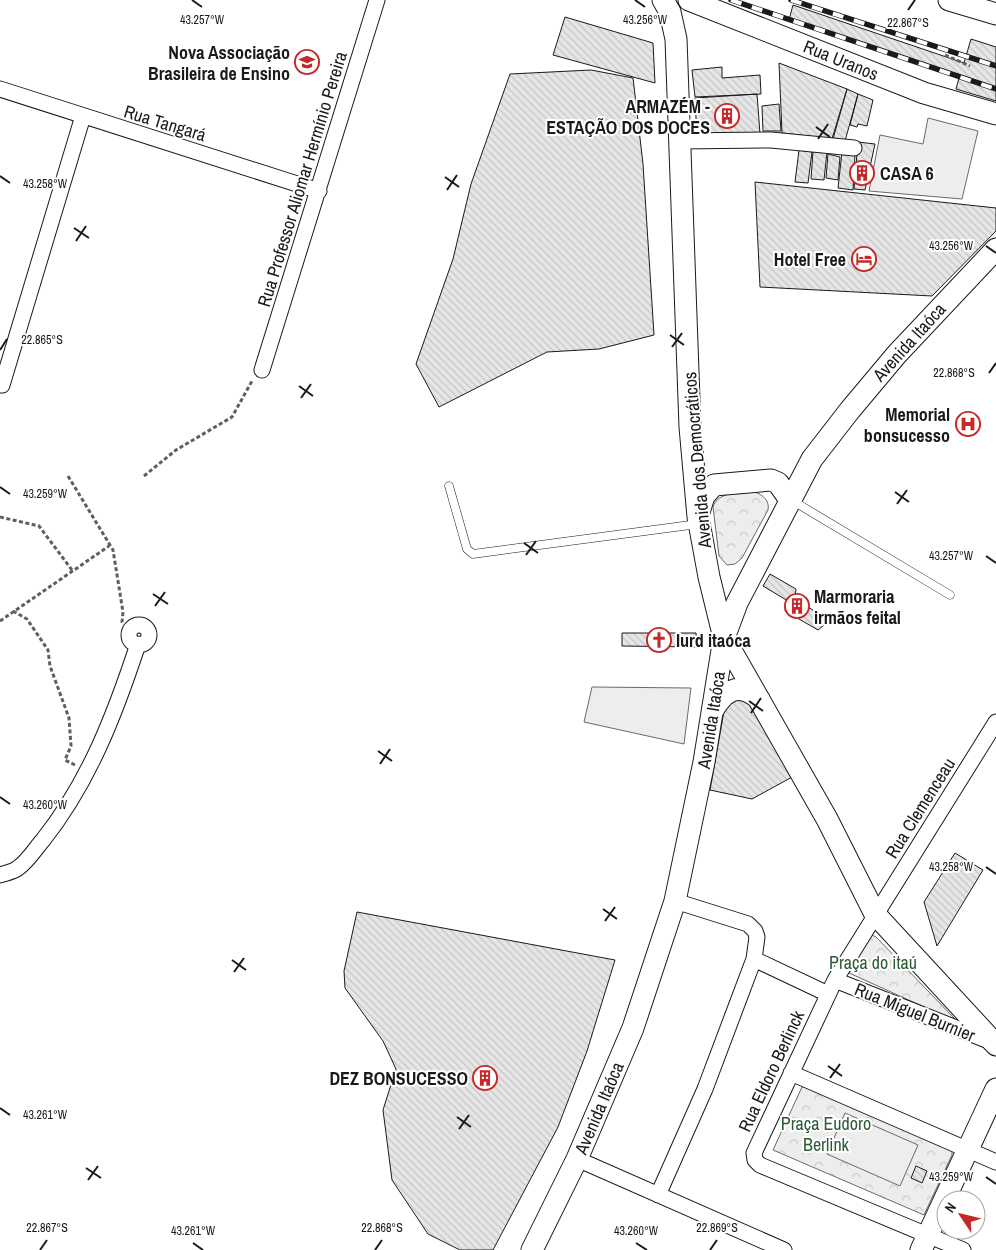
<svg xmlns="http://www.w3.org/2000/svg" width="996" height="1250" font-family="'Archivo Narrow',sans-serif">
	<defs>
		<pattern id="forest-crowns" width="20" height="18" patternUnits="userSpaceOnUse" patternTransform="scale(1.25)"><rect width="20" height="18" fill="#ededed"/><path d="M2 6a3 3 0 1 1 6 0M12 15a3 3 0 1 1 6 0" fill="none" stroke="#cbcbcb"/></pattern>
		<pattern id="building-back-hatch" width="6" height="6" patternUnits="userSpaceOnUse" patternTransform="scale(1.25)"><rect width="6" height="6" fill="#e6e6e6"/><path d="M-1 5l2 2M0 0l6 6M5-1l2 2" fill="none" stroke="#c5c5c5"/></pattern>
	</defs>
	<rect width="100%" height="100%" fill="#fff"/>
	<!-- forest -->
	<path fill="url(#forest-crowns)" stroke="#6a6a6a" d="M 755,492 C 763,495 770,501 768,510 L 742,558 L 735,564 L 727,565 L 719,556 L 713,507 C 718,491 740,493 755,492 Z
		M 870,934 L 876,937 L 955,1019 L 953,1020 L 849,973 Z
		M 809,1086 L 952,1150 L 952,1155 L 924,1215 L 773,1150 L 802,1087 Z"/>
	<!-- built -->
	<path fill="#ededed" stroke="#6a6a6a" d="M 928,118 L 978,131 L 962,199 L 869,191 L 880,135 L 923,144 Z
		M 592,687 L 691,688 L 684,744 L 584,722 Z
		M 845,1113 L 918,1145 L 900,1186 L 827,1154 Z"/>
	<!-- building -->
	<path fill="url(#building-back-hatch)" stroke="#1a1a1a" d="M 793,5 L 964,63 L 971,39 L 996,47 L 996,101 L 956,89 L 959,78 L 789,20 Z
		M 565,17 L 653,43 L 655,83 L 553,55 Z
		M 779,63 L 847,89 L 832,139 L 782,133 Z
		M 722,67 L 722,78 L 760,75 L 761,94 L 695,97 L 692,70 Z
		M 591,70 L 633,78 L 643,164 L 654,335 L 599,349 L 547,352 L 439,407 L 416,364 L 453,259 L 471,184 L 510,74 Z
		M 847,89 L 858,94 L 850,123 L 845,141 L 833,139 Z
		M 757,94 L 760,134 L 697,138 L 695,98 Z
		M 858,94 L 873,100 L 867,126 L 858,124 L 857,127 L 850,125 Z
		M 779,104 L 781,131 L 763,131 L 762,106 Z
		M 858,142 L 875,144 L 865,190 L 854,189 Z
		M 799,150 L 812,152 L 808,183 L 795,182 Z
		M 813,151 L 827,152 L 824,180 L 811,179 Z
		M 842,152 L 855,154 L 853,190 L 838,188 Z
		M 828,154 L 840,157 L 838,180 L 826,178 Z
		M 755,182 L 996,208 L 996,231 L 932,296 L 760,287 Z
		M 770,574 L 796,589 L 795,598 L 829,621 L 818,630 L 785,611 L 788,601 L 763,586 Z
		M 622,633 L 696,633 L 697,647 L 622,646 Z
		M 745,698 L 794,776 L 752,799 L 710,790 L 724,711 L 733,699 Z
		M 955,853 L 983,870 L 937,946 L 924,902 Z
		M 357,912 L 615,960 L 587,1051 L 558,1127 L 493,1250 L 460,1250 L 428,1234 L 392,1180 L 383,1110 L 396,1069 L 383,1041 L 345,988 L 344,971 Z
		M 916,1166 L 927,1171 L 922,1183 L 911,1178 Z"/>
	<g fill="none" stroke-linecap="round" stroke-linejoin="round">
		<defs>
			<path id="lane" d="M 449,486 L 467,549 L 473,554 L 698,524
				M 793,501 L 950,595"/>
			<path id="street" d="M 0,89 L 319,191
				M 681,141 L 771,140 L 854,148
				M 262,370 L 377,0
				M 0,385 L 2,385 L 83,116
				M129 635a10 10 0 1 1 20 0a10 10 0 1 1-20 0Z
				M 0,875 C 6,873 13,872 18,868 C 28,861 35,849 43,840 C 89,782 115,714 138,644
				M 754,959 L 828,994
				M 835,980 L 989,1041
				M 791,1073 L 996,1162
				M 577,1159 L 784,1250
				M 658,1195 L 705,1089 L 754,959 L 757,937 L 755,931 L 748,924 L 675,901
				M 963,1250 L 760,1165 L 755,1160 L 754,1153 L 835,980 L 996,722"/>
			<path id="secondary" d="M 663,0 L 670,12 L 676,39 L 690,427 L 698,517 L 709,577 L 724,638 L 827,819 L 875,914 L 996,1045
				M 689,0 L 924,93 L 996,114
				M 949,0 L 996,14
				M 699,512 L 704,496 L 714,485 L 771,480 L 778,483 L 790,500
				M 712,712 C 723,692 738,680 759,699
				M 532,1250 L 577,1159 L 633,1028 L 675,901 L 704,762 L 724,638 L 737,603 L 812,459 L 850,410 L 897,354 L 996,249
				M 921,1250 L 996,1089"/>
		</defs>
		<!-- lane casing -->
		<use href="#lane" stroke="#1a1a1a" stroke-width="9"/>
		<!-- street casing -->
		<use href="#street" stroke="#1a1a1a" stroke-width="17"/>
		<!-- secondary casing -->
		<use href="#secondary" stroke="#1a1a1a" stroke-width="23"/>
		<!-- path -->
		<path stroke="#5f5f5f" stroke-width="3" stroke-dasharray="4 2.5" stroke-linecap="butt" d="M 945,55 L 970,66
			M 68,476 L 113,550 L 123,612 L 122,622 L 129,632
			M 144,476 L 176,450 L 232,417 L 252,381
			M 0,517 L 39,526 L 72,570
			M 13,611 L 27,619 L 48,650 L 50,666 L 69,718 L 71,746 L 65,760 L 75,765
			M 0,621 L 109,546"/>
		<!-- lane -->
		<use href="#lane" stroke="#fff" stroke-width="8"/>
		<!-- street -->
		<use href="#street" stroke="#fff" stroke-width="15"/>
		<!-- secondary -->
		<use href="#secondary" stroke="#fff" stroke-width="21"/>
		<defs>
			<path id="rail" d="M 731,0 L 996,89
				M 791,0 L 996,66"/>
		</defs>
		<!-- rail casing -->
		<use href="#rail" stroke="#1a1a1a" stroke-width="5.5"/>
		<!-- rail -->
		<use href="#rail" stroke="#fff" stroke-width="4" stroke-dasharray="11" stroke-linecap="butt"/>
	</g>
	<!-- ticks -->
	<path fill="none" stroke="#1a1a1a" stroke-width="2" d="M 192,0 L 202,7M 635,0 L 645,7M 908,10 L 915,0M 816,127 L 830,137M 818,139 L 828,124M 0,176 L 10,183M 445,177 L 459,187M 447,190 L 457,175M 74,228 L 89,238M 76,241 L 86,226M 986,246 L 996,253M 670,335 L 684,345M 672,347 L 682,333M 0,350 L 7,339M 989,373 L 996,363M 299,386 L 313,396M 301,398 L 311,384M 0,487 L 10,494M 895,492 L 909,502M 897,504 L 907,490M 524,543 L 538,553M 526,555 L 536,541M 986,556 L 996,563M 153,594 L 168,604M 155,606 L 165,592M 749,701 L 763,711M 751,713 L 761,698M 378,751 L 392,761M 380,764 L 390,749M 0,797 L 10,804M 986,867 L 996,874M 603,909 L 617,919M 605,921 L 615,907M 232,960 L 246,970M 234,972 L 244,958M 828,1066 L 842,1076M 830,1078 L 840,1064M 0,1108 L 10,1115M 457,1117 L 471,1127M 459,1129 L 469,1115M 86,1168 L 101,1178M 986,1177 L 996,1184M 88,1180 L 98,1166M 193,1243 L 203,1250M 636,1243 L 647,1250M 40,1250 L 47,1240M 375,1250 L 382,1240M 710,1250 L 717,1240"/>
	<!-- icons -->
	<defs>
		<symbol id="school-ring" viewBox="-11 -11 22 22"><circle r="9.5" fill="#fff" stroke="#c62828" stroke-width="1.5"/><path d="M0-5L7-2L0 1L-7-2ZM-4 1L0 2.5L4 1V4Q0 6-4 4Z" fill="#c62828"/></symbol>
		<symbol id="building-ring" viewBox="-11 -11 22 22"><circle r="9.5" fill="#fff" stroke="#c62828" stroke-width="1.5"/><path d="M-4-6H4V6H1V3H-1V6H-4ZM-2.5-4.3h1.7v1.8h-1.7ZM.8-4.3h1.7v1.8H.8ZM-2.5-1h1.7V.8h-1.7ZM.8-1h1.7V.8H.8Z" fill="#c62828"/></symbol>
		<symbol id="hotel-ring" viewBox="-11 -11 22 22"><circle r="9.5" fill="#fff" stroke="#c62828" stroke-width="1.5"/><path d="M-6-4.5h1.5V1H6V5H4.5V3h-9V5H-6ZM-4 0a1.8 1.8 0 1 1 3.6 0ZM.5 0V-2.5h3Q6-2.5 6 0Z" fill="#c62828"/></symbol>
		<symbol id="hospital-ring" viewBox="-11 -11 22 22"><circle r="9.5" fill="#fff" stroke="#c62828" stroke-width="1.5"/><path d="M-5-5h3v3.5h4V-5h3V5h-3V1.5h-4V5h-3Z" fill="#c62828"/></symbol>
		<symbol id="church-ring" viewBox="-11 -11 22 22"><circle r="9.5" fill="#fff" stroke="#c62828" stroke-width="1.5"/><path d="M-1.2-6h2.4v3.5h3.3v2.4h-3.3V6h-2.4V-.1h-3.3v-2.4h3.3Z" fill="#c62828"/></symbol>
	</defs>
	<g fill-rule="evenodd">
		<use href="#school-ring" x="293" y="48" width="28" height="28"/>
		<use href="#building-ring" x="713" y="102" width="28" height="28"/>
		<use href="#building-ring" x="848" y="159" width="28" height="28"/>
		<use href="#hotel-ring" x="850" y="245" width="28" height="28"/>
		<use href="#hospital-ring" x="954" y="410" width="28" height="28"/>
		<use href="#building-ring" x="783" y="592" width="28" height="28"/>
		<use href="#church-ring" x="645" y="626" width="28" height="28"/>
		<use href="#building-ring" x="471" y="1064" width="28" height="28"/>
	</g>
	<g text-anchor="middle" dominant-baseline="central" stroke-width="4" stroke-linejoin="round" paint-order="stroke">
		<!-- poi labels -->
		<g font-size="18" font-weight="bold" fill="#1a1a1a" stroke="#fff" text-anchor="end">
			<text x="290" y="52">Nova Associação<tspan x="290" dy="21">Brasileira de Ensino</tspan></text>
			<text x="710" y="106">ARMAZÉM -<tspan x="710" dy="21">ESTAÇÃO DOS DOCES</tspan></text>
			<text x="880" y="173" text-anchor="start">CASA 6</text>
			<text x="846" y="259">Hotel Free</text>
			<text x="950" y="414">Memorial<tspan x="950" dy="21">bonsucesso</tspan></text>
			<text x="814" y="596" text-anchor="start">Marmoraria<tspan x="814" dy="21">irmãos feital</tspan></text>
			<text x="676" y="640" text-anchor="start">Iurd itaóca</text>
			<text x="468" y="1078">DEZ BONSUCESSO</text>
		</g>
		<!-- street labels -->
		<g font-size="18" fill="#1a1a1a" stroke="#fff">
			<text transform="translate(841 60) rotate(22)">Rua Uranos</text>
			<text transform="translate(165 123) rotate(17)">Rua Tangará</text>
			<text transform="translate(302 179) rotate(-73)">Rua Professor Aliomar Hermínio Pereira</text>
			<text transform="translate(909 342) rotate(-48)">Avenida Itaóca</text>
			<text transform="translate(697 460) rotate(-95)">Avenida dos Democráticos</text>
			<text transform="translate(711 720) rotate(-81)">Avenida Itaóca</text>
			<text transform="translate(920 808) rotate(-58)">Rua Clemenceau</text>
			<text transform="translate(915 1012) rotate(22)">Rua Miguel Burnier</text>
			<text transform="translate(771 1071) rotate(-65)">Rua Eldoro Berlinck</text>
			<text transform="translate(599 1108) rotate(-67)">Avenida Itaóca</text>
		</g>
		<!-- park labels -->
		<g font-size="18" fill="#2b5a34" stroke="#fff">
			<text x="873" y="962">Praça do itaú</text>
			<text x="826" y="1123">Praça Eudoro<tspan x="826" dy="21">Berlink</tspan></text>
		</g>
	</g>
	<g font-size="12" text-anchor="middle" fill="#1a1a1a" stroke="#fff" stroke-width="4" stroke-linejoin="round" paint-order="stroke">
		<text x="202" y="24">43.257°W</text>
		<text x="645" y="24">43.256°W</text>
		<text x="908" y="27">22.867°S</text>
		<text x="45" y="188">43.258°W</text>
		<text x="951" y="250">43.256°W</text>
		<text x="42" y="344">22.865°S</text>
		<text x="954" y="377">22.868°S</text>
		<text x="45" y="498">43.259°W</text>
		<text x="951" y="560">43.257°W</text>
		<text x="45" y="809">43.260°W</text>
		<text x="951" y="871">43.258°W</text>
		<text x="45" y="1119">43.261°W</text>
		<text x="951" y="1181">43.259°W</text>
		<text x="47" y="1232">22.867°S</text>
		<text x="382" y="1232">22.868°S</text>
		<text x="717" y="1232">22.869°S</text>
		<text x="193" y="1235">43.261°W</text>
		<text x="636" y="1235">43.260°W</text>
	</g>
	<!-- north arrow -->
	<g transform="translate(961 1215) rotate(305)"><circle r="24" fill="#ffffff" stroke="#a3a3a3"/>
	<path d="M0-4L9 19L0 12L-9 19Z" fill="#c62828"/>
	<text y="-8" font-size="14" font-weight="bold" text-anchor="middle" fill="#1a1a1a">N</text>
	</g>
</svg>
